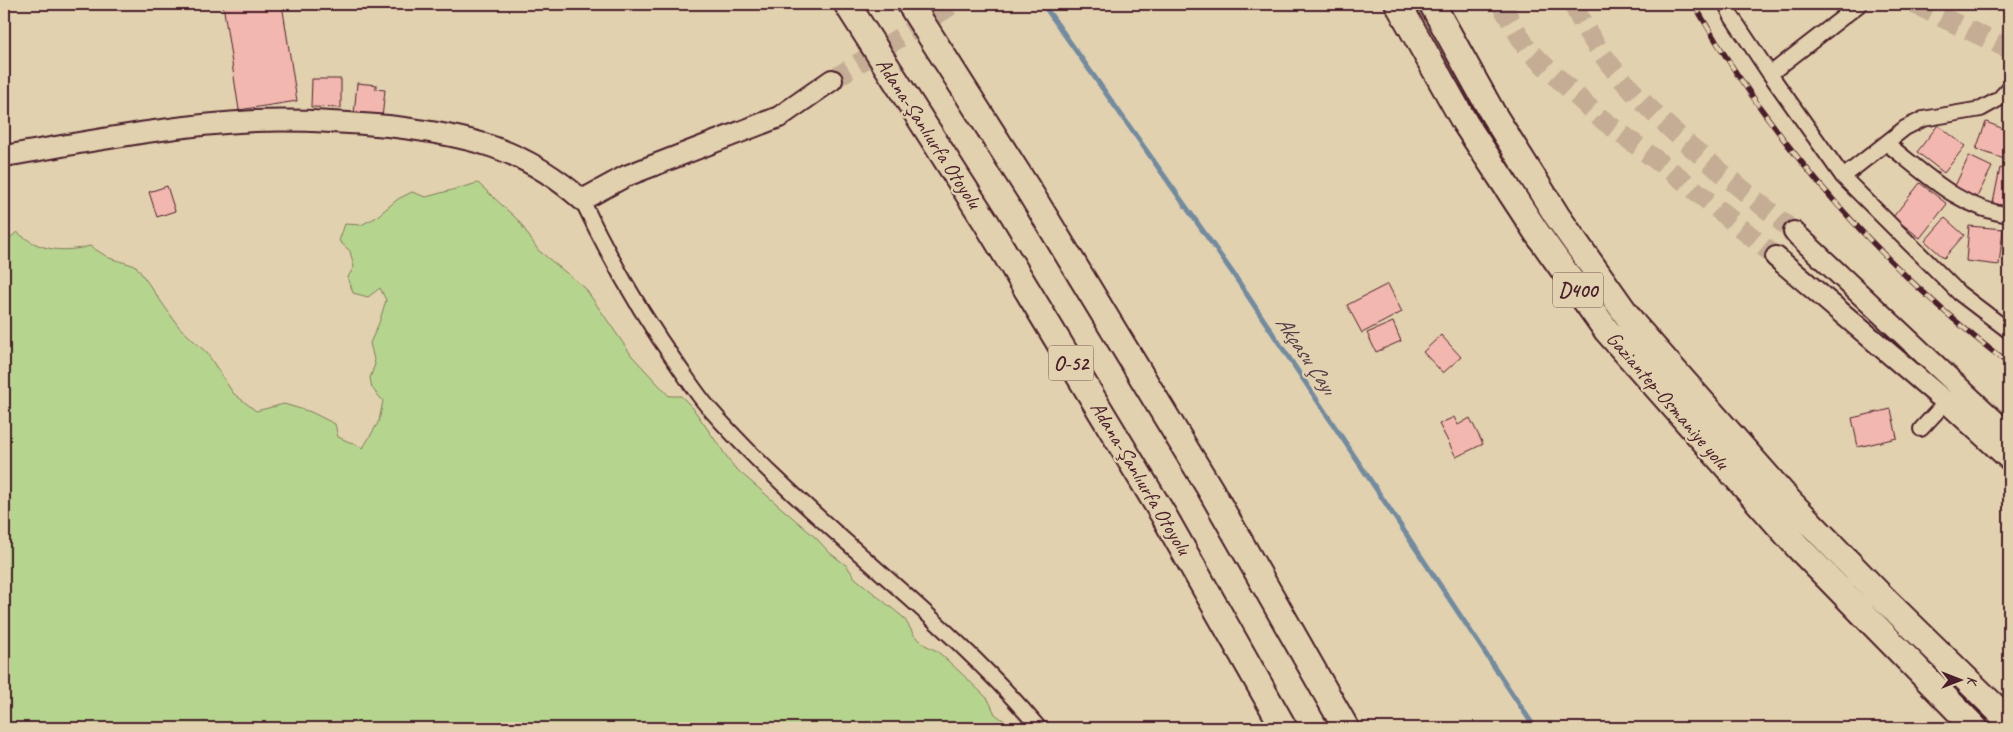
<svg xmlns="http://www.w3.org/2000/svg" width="2013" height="732" font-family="Caveat,sans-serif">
	<rect width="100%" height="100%" fill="#e2d1ae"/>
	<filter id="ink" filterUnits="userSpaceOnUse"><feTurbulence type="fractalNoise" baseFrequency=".02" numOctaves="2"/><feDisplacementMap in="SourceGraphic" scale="10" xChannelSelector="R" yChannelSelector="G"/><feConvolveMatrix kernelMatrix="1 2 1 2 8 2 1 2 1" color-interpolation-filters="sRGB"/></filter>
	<g filter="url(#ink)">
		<!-- green -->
		<path fill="#b5d58e" stroke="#807a5c" d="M 478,183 L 519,221 L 538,250 L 585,288 L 632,356 L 669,396 L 681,396 L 692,407 L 734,467 L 815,537 L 830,553 L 847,566 L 855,578 L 904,618 L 914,635 L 925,645 L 937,651 L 959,671 L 988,699 L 995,714 L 1014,728 L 4,728 L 4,243 L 17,232 C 39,251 63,253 90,246 L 109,258 L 136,266 L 179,327 L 207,353 L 233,393 L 256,411 L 284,404 L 311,412 L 335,424 L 338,437 L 363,448 L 379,421 L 383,401 L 372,388 L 370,378 L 375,364 L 370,343 L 379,323 L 386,300 L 380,288 L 368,297 L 353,293 L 348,277 L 354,267 L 350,251 L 339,241 L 345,224 L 361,225 L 375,218 L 398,199 L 412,192 L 426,197 Z"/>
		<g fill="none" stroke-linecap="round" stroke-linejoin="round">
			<!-- stream -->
			<path stroke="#728ba0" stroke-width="5" d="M 1043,4 L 1232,272 L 1535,728"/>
		</g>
		<!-- building -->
		<path fill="#f2b7ae" stroke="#4a1f2b" d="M 223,4 L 282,4 L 297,101 L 239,110 Z
			M 312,79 L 341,79 L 341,108 L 311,107 Z
			M 357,83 L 377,85 L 375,89 L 385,90 L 382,118 L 354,115 Z
			M 1986,122 L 2009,131 L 2009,154 L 2007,160 L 1976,149 Z
			M 1938,125 L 1965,146 L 1944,173 L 1917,152 Z
			M 1969,156 L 1992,167 L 1976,199 L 1954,188 Z
			M 2000,168 L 2009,170 L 2009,207 L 1993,203 Z
			M 1920,183 L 1947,204 L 1920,238 L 1893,217 Z
			M 167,186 L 175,211 L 157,217 L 149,192 Z
			M 1945,218 L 1964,235 L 1944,258 L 1925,241 Z
			M 1969,226 L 2003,229 L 1999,265 L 1966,261 Z
			M 1388,284 L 1402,312 L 1362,333 L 1347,305 Z
			M 1393,322 L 1401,341 L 1376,352 L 1367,333 Z
			M 1441,335 L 1461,357 L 1443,373 L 1423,352 Z
			M 1891,409 L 1897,438 L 1858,447 L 1852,418 Z
			M 1454,417 L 1458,425 L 1470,418 L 1483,444 L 1456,457 L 1439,424 Z"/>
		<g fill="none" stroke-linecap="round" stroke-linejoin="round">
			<!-- secondary-tunnel -->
			<path stroke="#c4ad94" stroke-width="20" stroke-dasharray="20 10" stroke-linecap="butt" d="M 1501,4 L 1527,49 L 1599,117 L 1679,177 L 1776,257
				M 1573,4 C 1615,98 1717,166 1794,232
				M 1914,4 L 2009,49
				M 832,80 L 953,4"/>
			<defs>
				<path id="street" d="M 1726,4 L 1732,17 L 1770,74 L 1843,177 L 1959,293 L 2009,331
					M 1770,74 L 1860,4
					M 1886,143 C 1925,173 1958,208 2009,215
					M 1843,177 L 1905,128 L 1923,119 L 1981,109 L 1999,99 L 2009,88
					M 582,200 C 610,259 641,314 679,367 C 688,380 697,394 708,407 C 809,523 940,610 1039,728
					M 1921,429 L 1946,402"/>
				<path id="secondary" d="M 4,156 C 87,142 171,125 255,121 C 299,119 344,122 388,126 C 465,135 523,147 582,200 L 626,176 L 779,117 L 832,80
					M 1794,232 L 2009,434
					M 1776,257 L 1946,402 L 2009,460"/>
				<path id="highway" d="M 847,4 L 986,222 L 1164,516 L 1284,728
					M 910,4 L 1031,194 L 1210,489 L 1346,728
					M 1398,4 L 1465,123 L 1537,233 L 1607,331 L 1798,547 L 1975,728
					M 1432,4 L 1493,114 L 1557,216 L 1634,325 L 1790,502 L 1879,594 L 2009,721"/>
			</defs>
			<!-- street casing -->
			<use href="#street" stroke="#4a1f2b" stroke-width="18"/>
			<!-- secondary casing -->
			<use href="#secondary" stroke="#4a1f2b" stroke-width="24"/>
			<!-- highway casing -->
			<use href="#highway" stroke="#4a1f2b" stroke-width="29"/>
			<!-- street -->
			<use href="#street" stroke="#e2d1ae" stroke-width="14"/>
			<!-- secondary -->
			<use href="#secondary" stroke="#e2d1ae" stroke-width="20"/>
			<!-- highway -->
			<use href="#highway" stroke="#e2d1ae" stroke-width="25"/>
			<defs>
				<path id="rail" d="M 1694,4 C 1773,143 1881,267 2009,364"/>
			</defs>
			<!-- rail casing -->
			<use href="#rail" stroke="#4a1f2b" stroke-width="5.5"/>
			<!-- rail -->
			<use href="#rail" stroke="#e2d1ae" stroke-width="4" stroke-dasharray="11" stroke-linecap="butt"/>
		</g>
	</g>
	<g text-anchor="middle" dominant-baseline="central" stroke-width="4.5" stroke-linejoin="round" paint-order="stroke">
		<!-- shield labels -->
		<g fill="#e2d1ae" stroke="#785452" stroke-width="1">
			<rect x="1553" y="272.5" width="50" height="35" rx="4"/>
			<rect x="1048.5" y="345.5" width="45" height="35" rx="4"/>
		</g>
		<g font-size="20" font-weight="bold" fill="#4a1f2b">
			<text x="1578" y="290">D400</text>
			<text x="1071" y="363">O-52</text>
		</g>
		<!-- street labels -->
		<g font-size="21" fill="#4a1f2b" stroke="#e2d1ae">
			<text transform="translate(929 133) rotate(57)">Adana-Şanlıurfa Otoyolu</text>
			<text transform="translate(1668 400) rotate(49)">Gaziantep-Osmaniye yolu</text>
			<text transform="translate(1141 478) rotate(59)">Adana-Şanlıurfa Otoyolu</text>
		</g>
		<!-- water labels -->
		<g font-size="22" font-style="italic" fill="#543a48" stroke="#e2d1ae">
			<text transform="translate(1306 355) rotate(56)">Akçasu Çayı</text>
		</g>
	</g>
	<!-- margin -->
	<rect width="2013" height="732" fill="none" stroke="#e2d1ae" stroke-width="20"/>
	<rect x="10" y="10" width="1993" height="712" fill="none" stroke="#4a1f2b" stroke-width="2" filter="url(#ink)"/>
	<!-- north arrow -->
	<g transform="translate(1960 680) rotate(90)" stroke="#e2d1ae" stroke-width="4" paint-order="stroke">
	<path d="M0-4L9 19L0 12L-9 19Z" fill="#4a1f2b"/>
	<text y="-8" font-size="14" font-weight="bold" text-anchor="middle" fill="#4a1f2b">K</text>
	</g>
</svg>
